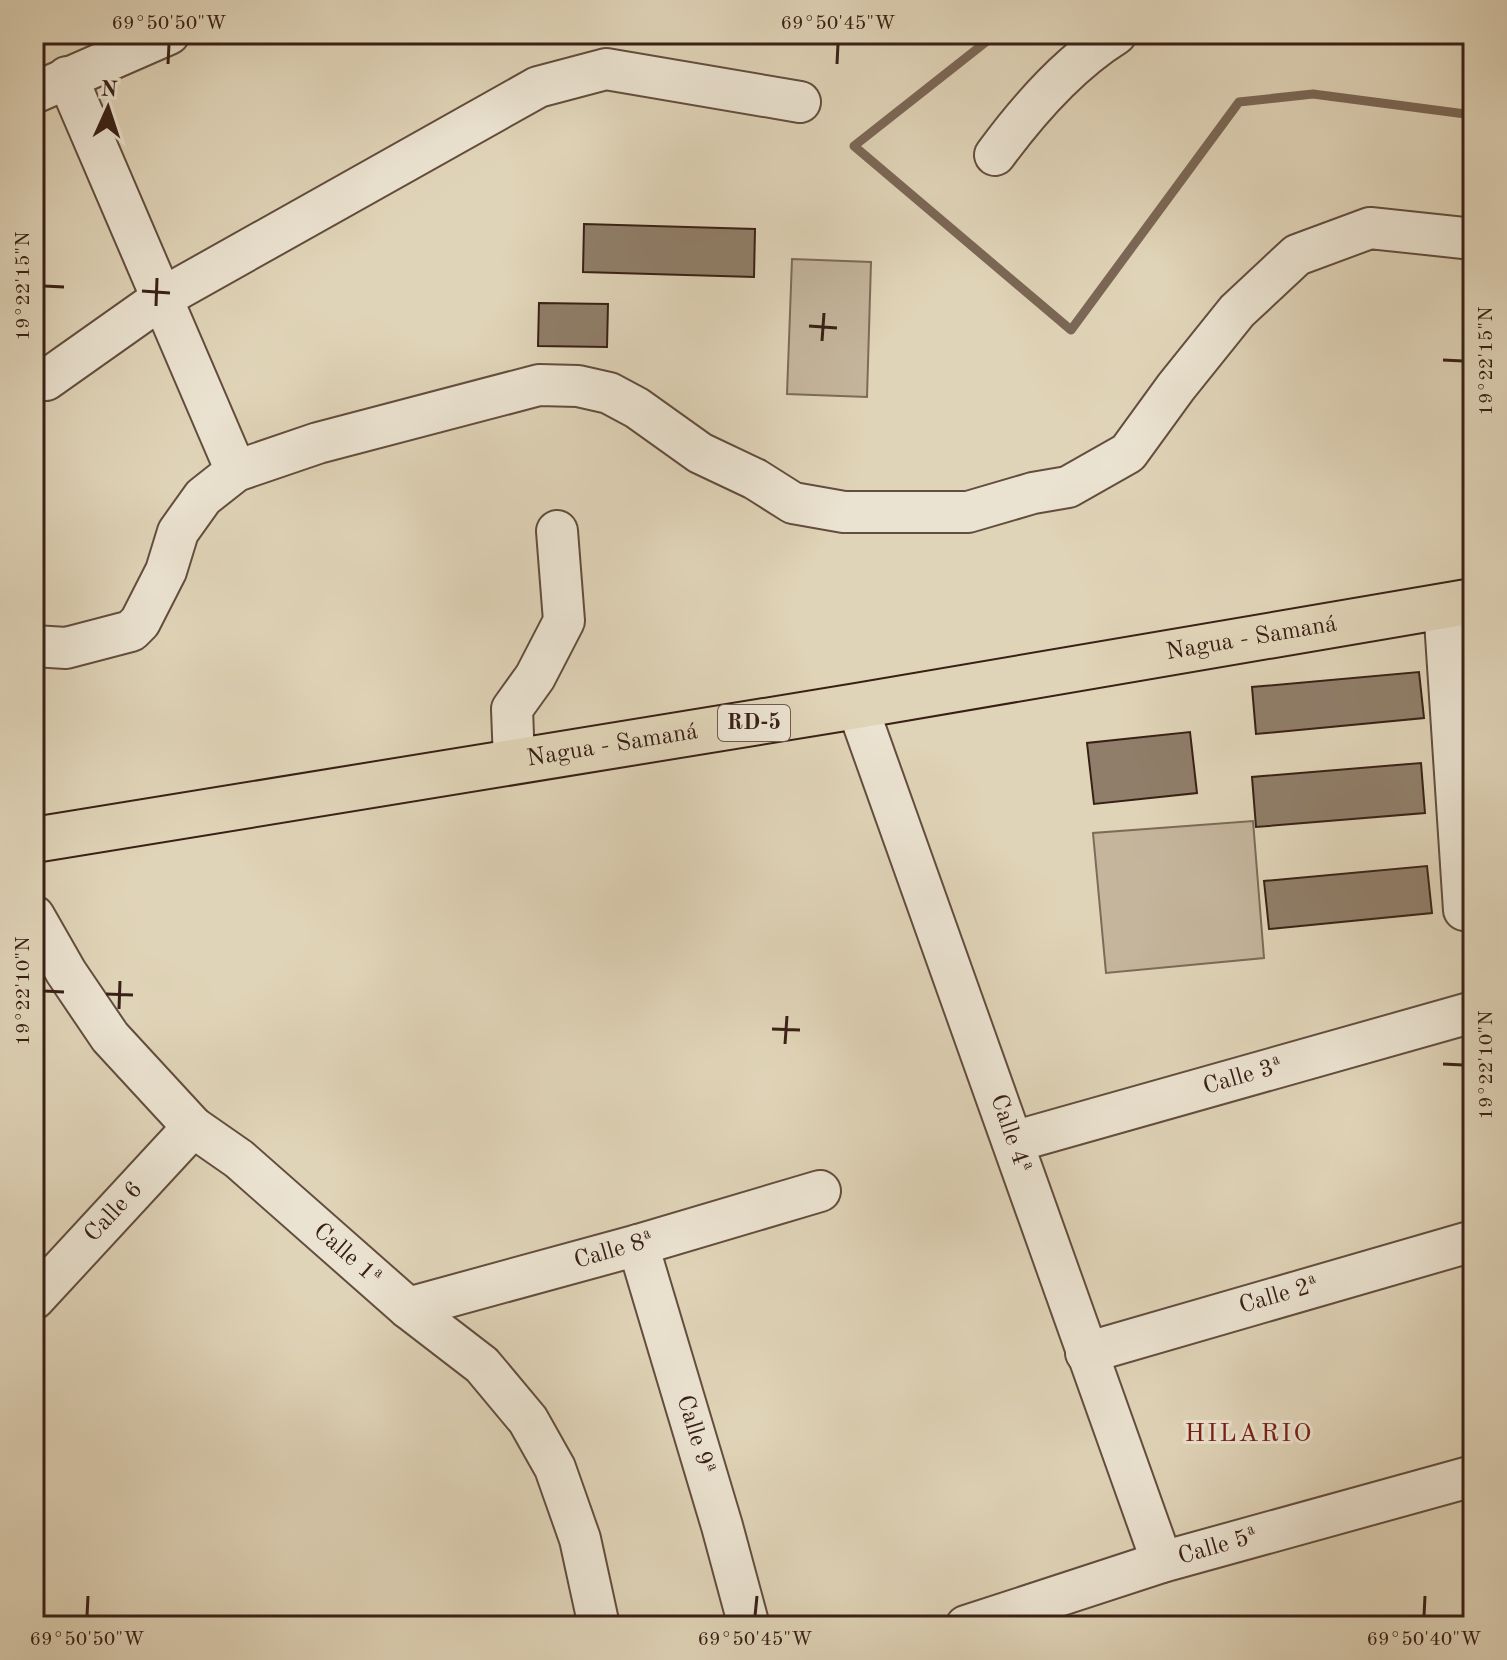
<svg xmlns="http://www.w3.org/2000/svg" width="1507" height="1660" font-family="'Old Standard TT',serif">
	<rect width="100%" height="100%" fill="#e0d4b8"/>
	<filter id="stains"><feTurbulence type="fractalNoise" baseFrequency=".0025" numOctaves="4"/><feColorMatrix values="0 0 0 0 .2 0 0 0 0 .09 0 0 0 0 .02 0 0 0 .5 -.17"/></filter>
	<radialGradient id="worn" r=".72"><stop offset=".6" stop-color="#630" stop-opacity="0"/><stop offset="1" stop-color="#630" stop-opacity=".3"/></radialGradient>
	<!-- green -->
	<path fill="#c4b59c" stroke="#7e6a59" stroke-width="2" d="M 792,259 L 871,262 L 867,397 L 787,394 Z
		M 1253,821 L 1264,958 L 1106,973 L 1093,833 Z"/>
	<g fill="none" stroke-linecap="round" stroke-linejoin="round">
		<!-- stream -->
		<path stroke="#7b6756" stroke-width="9" d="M 996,34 L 854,146 L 1071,330 L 1239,102 L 1313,94 L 1473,115"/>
	</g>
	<!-- building -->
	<path fill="#907e6a" stroke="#392016" stroke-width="2" d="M 584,224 L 755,229 L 754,277 L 583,272 Z
		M 539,303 L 608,304 L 607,347 L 538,346 Z
		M 1419,672 L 1424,718 L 1256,734 L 1252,687 Z
		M 1190,732 L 1197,793 L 1094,804 L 1087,743 Z
		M 1421,763 L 1425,813 L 1256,827 L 1252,777 Z
		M 1427,866 L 1432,913 L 1269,929 L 1264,881 Z"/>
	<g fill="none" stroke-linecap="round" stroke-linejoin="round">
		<defs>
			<g id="minor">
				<path d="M 67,77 L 236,471"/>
				<path d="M 34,93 L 169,34"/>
				<path d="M 995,155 C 1028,110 1068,64 1116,34"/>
				<path d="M 46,380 L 162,298 L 538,87 L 606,69 L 800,102"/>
				<path d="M 1444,605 L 1464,910"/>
				<path d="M 34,646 L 66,648 L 131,631 L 140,622 L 166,571 L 178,532 L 203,497 L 236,471 L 318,443 L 539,385 L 578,386 L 609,393 L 637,408 L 700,453 L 755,479 L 793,503 L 844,512 L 968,512 L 1033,493 L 1068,487 L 1128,453 L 1176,387 L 1237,311 L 1297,255 L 1370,228 L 1473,239"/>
				<path d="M 857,706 L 1162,1562"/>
				<path d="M 514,762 L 512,709 L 535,677 L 564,621 L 557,531"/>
				<path d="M 34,916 L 66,972 L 110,1037 L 193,1127 L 239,1159 L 408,1308 L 482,1365 L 528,1420 L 555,1468 L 580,1539 L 599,1626"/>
				<path d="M 1013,1142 L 1473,1012"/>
				<path d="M 638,1245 L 722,1526 L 749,1626"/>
				<path id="s1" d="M 34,1299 L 193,1127"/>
				<path d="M 408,1308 L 638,1245 L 820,1191"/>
				<path d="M 1086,1353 L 1473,1241"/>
				<path d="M 966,1626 L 1162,1562 L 1473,1476"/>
			</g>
			<g id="major">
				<path id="s2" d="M 34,840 L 857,706 L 1473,601"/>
			</g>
		</defs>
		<!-- minor casing -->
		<use href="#minor" stroke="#634d3e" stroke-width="44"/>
		<!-- major casing -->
		<use href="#major" stroke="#392016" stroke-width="48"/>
		<!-- minor -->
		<use href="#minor" stroke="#ebe3d1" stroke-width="40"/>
		<!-- major -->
		<use href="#major" stroke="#e0d4b8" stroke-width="44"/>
	</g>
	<!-- ticks -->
	<path fill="none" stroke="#392016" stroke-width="3" d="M 168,64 L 169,44M 837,64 L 838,44M 44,286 L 64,287M 142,291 L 170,293M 156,306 L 157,278M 809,326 L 837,328M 822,341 L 824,313M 1443,360 L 1463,361M 44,991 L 64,992M 106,994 L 133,995M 119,1009 L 120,981M 772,1029 L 800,1030M 785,1044 L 787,1016M 1443,1064 L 1463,1065M 87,1616 L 88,1596M 755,1616 L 757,1596M 1424,1616 L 1425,1596"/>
	<g text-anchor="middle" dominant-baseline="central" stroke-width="6" stroke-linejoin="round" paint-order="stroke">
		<!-- shield labels -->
		<rect fill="#ebe3d1" stroke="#6e5a4e" stroke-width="2" x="718" y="705" width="72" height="36" rx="6"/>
		<g font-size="22" font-weight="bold" fill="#392016">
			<text x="754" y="723">RD-5</text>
		</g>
		<!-- street labels -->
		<g font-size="24" fill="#392016" stroke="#ebe3d1">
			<text stroke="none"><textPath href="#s2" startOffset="1234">Nagua - Samaná</textPath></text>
			<text stroke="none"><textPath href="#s2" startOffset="586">Nagua - Samaná</textPath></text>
			<text transform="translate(1243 1077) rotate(-16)">Calle 3ª</text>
			<text transform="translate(1010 1134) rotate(71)">Calle 4ª</text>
			<text stroke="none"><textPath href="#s1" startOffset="118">Calle 6</textPath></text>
			<text transform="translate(614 1251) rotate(-16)">Calle 8ª</text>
			<text transform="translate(347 1255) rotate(41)">Calle 1ª</text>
			<text transform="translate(1279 1296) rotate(-16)">Calle 2ª</text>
			<text transform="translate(695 1435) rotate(73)">Calle 9ª</text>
			<text transform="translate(1218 1547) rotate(-16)">Calle 5ª</text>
		</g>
		<!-- neighbourhood labels -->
		<g font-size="26" letter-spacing="2" fill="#7a1f14" stroke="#ebe3d1">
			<text x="1249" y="1434">HILARIO</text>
		</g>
	</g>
	<!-- margin -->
	<rect width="1507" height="1660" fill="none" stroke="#e0d4b8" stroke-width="88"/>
	<!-- north arrow -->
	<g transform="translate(108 108) rotate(3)" stroke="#ebe3d1" stroke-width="6" paint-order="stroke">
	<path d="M0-6L14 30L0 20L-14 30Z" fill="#392016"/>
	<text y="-12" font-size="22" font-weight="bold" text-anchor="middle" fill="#392016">N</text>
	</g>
	<rect x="44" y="44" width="1419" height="1572" fill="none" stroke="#392016" stroke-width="3"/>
	<g font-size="20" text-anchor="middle" fill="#392016">
		<text x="169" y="29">69°50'50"W</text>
		<text x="838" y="29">69°50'45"W</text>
		<text transform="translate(22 286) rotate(-90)" y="7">19°22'15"N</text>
		<text transform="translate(1485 361) rotate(-90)" y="7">19°22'15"N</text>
		<text transform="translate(22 991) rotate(-90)" y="7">19°22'10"N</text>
		<text transform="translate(1485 1065) rotate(-90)" y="7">19°22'10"N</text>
		<text x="87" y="1645">69°50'50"W</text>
		<text x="755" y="1645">69°50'45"W</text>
		<text x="1424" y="1645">69°50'40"W</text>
	</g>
	<rect width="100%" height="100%" filter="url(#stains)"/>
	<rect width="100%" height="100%" fill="url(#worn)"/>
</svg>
